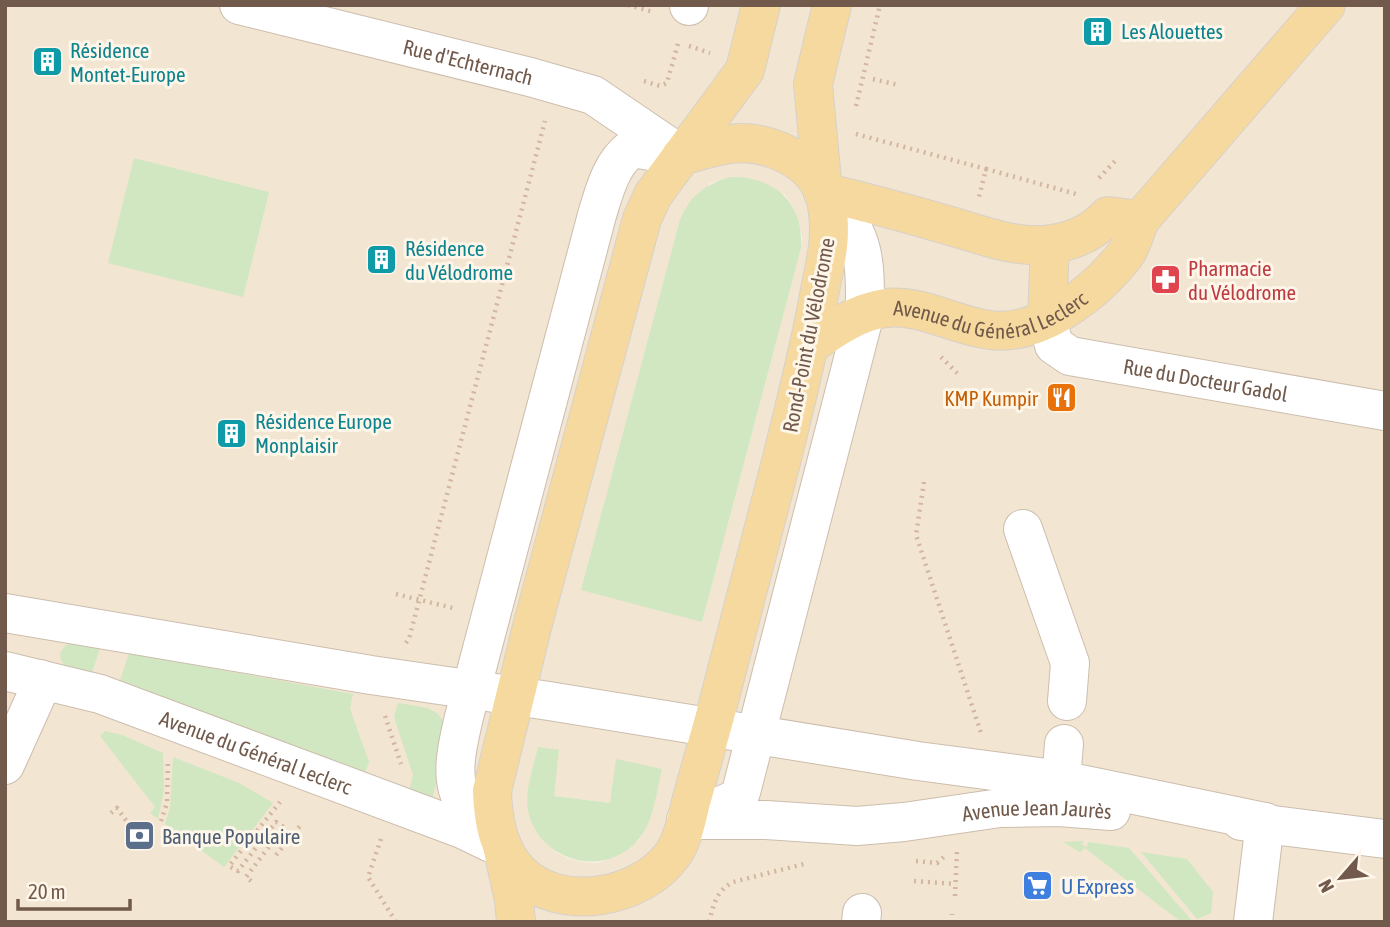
<svg xmlns="http://www.w3.org/2000/svg" width="1390" height="927" font-family="'Asap Condensed',sans-serif">
	<rect width="100%" height="100%" fill="#fbf2e3"/>
	<!-- residential -->
	<path fill="#f2e5d2" fill-rule="evenodd" d="M 5,5 L 1385,5 L 1385,922 L 5,922 ZM 730,177 L 785,195 L 794,209 L 802,236 L 801,248 L 702,622 L 709,184 ZM 559,750 L 553,796 L 610,803 L 646,827 L 639,840 L 617,856 L 597,863 L 583,862 L 567,858 L 556,852 L 539,834 Z"/>
	<!-- green -->
	<path fill="#d0e7c2" d="M 134,158 L 269,192 L 243,297 L 108,263 Z
		M 730,177 C 774,176 804,202 801,248 L 702,622 L 581,590 L 680,220 C 690,195 705,185 730,177 Z
		M 72,642 L 100,647 L 91,677 C 76,672 61,671 60,653 L 65,646 Z
		M 129,653 L 353,694 L 350,709 L 369,762 L 363,778 L 118,687 Z
		M 398,703 L 428,708 L 438,714 L 447,726 L 446,742 L 431,804 L 408,796 L 413,775 L 394,717 Z
		M 105,731 L 122,735 L 163,753 L 164,790 L 158,819 L 150,813 L 155,807 L 100,736 Z
		M 538,747 L 559,750 L 554,796 L 610,803 L 616,759 L 662,769 C 656,792 654,822 638,840 C 604,880 539,861 528,811 C 524,791 534,766 538,747 Z
		M 173,757 L 239,783 L 273,803 L 224,867 L 165,824 L 170,808 Z
		M 1083,841 L 1082,845 L 1087,847 L 1088,842 L 1129,848 L 1193,922 L 1181,922 L 1085,848 L 1080,852 L 1063,842 Z
		M 1141,852 L 1187,859 L 1213,892 L 1211,913 L 1197,919 Z"/>
	<g fill="none" stroke-linecap="round" stroke-linejoin="round">
		<defs>
			<g id="minor">
				<path id="s1" d="M 239,5 L 530,77 L 593,95 L 677,152"/>
				<path d="M 689,6 L 689,5"/>
				<path id="s2" d="M 1047,319 L 1054,345 L 1070,356 L 1385,411"/>
				<path d="M 1023,529 L 1070,663 L 1067,701"/>
				<path d="M 5,613 L 371,675 L 549,701 L 918,761 L 1061,780 L 1265,822"/>
				<path id="s3" d="M 5,671 L 100,694 L 462,829 L 491,843"/>
				<path d="M 5,765 L 38,692 L 40,679"/>
				<path d="M 1059,805 L 1064,744"/>
				<path d="M 695,817 L 736,799 L 741,792 L 865,313 C 865,255 866,235 823,192"/>
				<path id="s4" d="M 686,820 L 766,820 L 857,826 L 904,822 L 1000,808 L 1059,807 L 1111,811"/>
				<path d="M 1241,821 L 1385,839"/>
				<path d="M 503,848 C 490,834 474,819 464,803 C 448,779 458,743 464,717 L 597,215 C 604,192 611,163 632,148 L 681,156"/>
				<path d="M 861,922 L 862,913"/>
				<path d="M 1253,922 L 1265,822"/>
			</g>
			<g id="major">
				<path d="M 681,156 C 697,152 714,146 730,144 C 764,139 810,158 823,191 C 829,207 830,229 828,246 C 826,264 821,283 818,301 C 808,354 795,406 782,458 C 760,544 738,630 715,716 C 707,745 699,773 691,802 C 687,818 683,840 673,854 C 641,899 560,913 520,873 C 498,851 493,820 492,791 L 532,627 L 642,219 L 653,195 L 745,70 L 761,5"/>
				<path d="M 823,192 C 865,202 906,213 947,225 C 979,234 1018,250 1052,244 C 1074,241 1093,232 1108,216 L 1140,220"/>
				<path d="M 823,192 L 813,84 L 832,5"/>
				<path d="M 1047,319 L 1050,245"/>
				<path id="s5" d="M 810,345 C 833,329 857,312 886,308 C 922,304 955,326 990,330 C 1040,337 1096,292 1125,255 C 1132,246 1135,231 1140,220 L 1326,5"/>
				<path d="M 503,850 L 514,900 L 516,922"/>
			</g>
		</defs>
		<!-- minor casing -->
		<use href="#minor" stroke="#cdbdad" stroke-width="40"/>
		<!-- major casing -->
		<use href="#major" stroke="#d7d1cd" stroke-width="40"/>
		<!-- path -->
		<path stroke="#d3b6a0" stroke-width="4.5" stroke-dasharray="2 5" stroke-linecap="butt" d="M 628,5 L 653,12
			M 689,46 L 710,53
			M 873,79 L 898,85
			M 644,81 L 660,86 L 667,83 L 679,40
			M 856,106 L 880,5
			M 856,134 L 986,169 L 979,197
			M 986,169 L 1076,194
			M 1099,178 L 1118,158
			M 941,357 L 958,374
			M 924,482 L 916,535 L 981,733
			M 396,594 L 453,608
			M 406,643 L 409,639 L 545,121
			M 385,716 L 401,764
			M 111,813 L 117,808 L 131,827
			M 161,821 L 167,803 L 168,760
			M 381,839 L 368,877 L 396,922
			M 276,855 L 300,826
			M 916,861 L 937,863 L 946,855
			M 251,881 L 246,877 L 284,827 L 276,822 L 238,871 L 229,866 L 280,802
			M 914,881 L 956,884
			M 955,896 L 957,850
			M 709,922 C 714,904 716,891 733,882 L 808,863
			M 952,922 L 952,914"/>
		<!-- minor -->
		<use href="#minor" stroke="#fff" stroke-width="38"/>
		<!-- major -->
		<use href="#major" stroke="#f6d99f" stroke-width="38"/>
	</g>
	<!-- icons -->
	<defs>
		<symbol id="building-square" viewBox="-11 -11 22 22"><rect x="-9" y="-9" width="18" height="18" rx="4" fill="#0f9aa8" stroke="#fef6e9"/><path d="M-4-6H4V6H1V3H-1V6H-4ZM-2.5-4.3h1.7v1.8h-1.7ZM.8-4.3h1.7v1.8H.8ZM-2.5-1h1.7V.8h-1.7ZM.8-1h1.7V.8H.8Z" fill="#fff"/></symbol>
		<symbol id="pharmacy-square" viewBox="-11 -11 22 22"><rect x="-9" y="-9" width="18" height="18" rx="4" fill="#e0444e" stroke="#fef6e9"/><path d="M-2-6h4v4h4v4h-4v4h-4v-4h-4v-4h4Z" fill="#fff"/></symbol>
		<symbol id="restaurant-square" viewBox="-11 -11 22 22"><rect x="-9" y="-9" width="18" height="18" rx="4" fill="#e8710a" stroke="#fef6e9"/><path d="M-5-6h1v4h1v-4h1v4h1v-4h1v5L-1.5 .5V6h-2V.5L-5-1ZM5-6V6H3V1.5H1.5Q1.5-4 5-6Z" fill="#fff"/></symbol>
		<symbol id="bank-square" viewBox="-11 -11 22 22"><rect x="-9" y="-9" width="18" height="18" rx="4" fill="#5c6f8a" stroke="#fef6e9"/><path d="M-6-4H6V4H-6ZM0-2.3a2.3 2.3 0 1 0 0 4.6a2.3 2.3 0 1 0 0-4.6Z" fill="#fff"/></symbol>
		<symbol id="supermarket-square" viewBox="-11 -11 22 22"><rect x="-9" y="-9" width="18" height="18" rx="4" fill="#3f7fe0" stroke="#fef6e9"/><path d="M-6-5.5h2.5l.6 2H6L4.5 2H-2.5L-4.4-4H-6ZM-1.5 3.2a1.3 1.3 0 1 0 .1 0ZM3 3.2a1.3 1.3 0 1 0 .1 0Z" fill="#fff"/></symbol>
	</defs>
	<g fill-rule="evenodd">
		<use href="#building-square" x="1080" y="14" width="35" height="35"/>
		<use href="#building-square" x="30" y="44" width="35" height="35"/>
		<use href="#building-square" x="364" y="242" width="35" height="35"/>
		<use href="#pharmacy-square" x="1148" y="262" width="35" height="35"/>
		<use href="#restaurant-square" x="1044" y="380" width="35" height="35"/>
		<use href="#building-square" x="214" y="416" width="35" height="35"/>
		<use href="#bank-square" x="122" y="818" width="35" height="35"/>
		<use href="#supermarket-square" x="1020" y="868" width="35" height="35"/>
	</g>
	<g text-anchor="middle" dominant-baseline="central" stroke-width="6" stroke-linejoin="round" paint-order="stroke">
		<!-- culture labels -->
		<g font-size="21" fill="#0d838f" stroke="#fef6e9" text-anchor="start">
			<text x="1121" y="31">Les Alouettes</text>
			<text x="70" y="50">Résidence<tspan x="70" dy="24">Montet-Europe</tspan></text>
			<text x="405" y="248">Résidence<tspan x="405" dy="24">du Vélodrome</tspan></text>
			<text x="255" y="421">Résidence Europe<tspan x="255" dy="24">Monplaisir</tspan></text>
		</g>
		<!-- street labels -->
		<g font-size="21" fill="#715a4b" stroke="#fef6e9">
			<text stroke="none"><textPath href="#s1" startOffset="236">Rue d'Echternach</textPath></text>
			<text stroke="none"><textPath href="#s5" startOffset="194">Avenue du Général Leclerc</textPath></text>
			<text transform="translate(808 335) rotate(-79)">Rond-Point du Vélodrome</text>
			<text stroke="none"><textPath href="#s2" startOffset="184">Rue du Docteur Gadol</textPath></text>
			<text stroke="none"><textPath href="#s3" startOffset="264">Avenue du Général Leclerc</textPath></text>
			<text stroke="none"><textPath href="#s4" startOffset="352">Avenue Jean Jaurès</textPath></text>
		</g>
		<!-- health labels -->
		<g font-size="21" fill="#be3a42" stroke="#fef6e9" text-anchor="start">
			<text x="1188" y="268">Pharmacie<tspan x="1188" dy="24">du Vélodrome</tspan></text>
		</g>
		<!-- food labels -->
		<g font-size="21" fill="#c56008" stroke="#fef6e9" text-anchor="end">
			<text x="1038" y="398">KMP Kumpir</text>
		</g>
		<!-- service labels -->
		<g font-size="21" fill="#4e5e75" stroke="#fef6e9" text-anchor="start">
			<text x="162" y="836">Banque Populaire</text>
		</g>
		<!-- shop labels -->
		<g font-size="21" fill="#366cbe" stroke="#fef6e9" text-anchor="start">
			<text x="1061" y="886">U Express</text>
		</g>
	</g>
	<!-- border -->
	<rect width="1390" height="927" fill="none" stroke="#715a4b" stroke-width="14"/>
	<!-- north arrow -->
	<g transform="translate(1341 878) rotate(242)" stroke="#fef6e9" stroke-width="5" paint-order="stroke">
	<path d="M0-5L12 26L0 18L-12 26Z" fill="#715a4b"/>
	<text y="-10" font-size="19" font-weight="bold" text-anchor="middle" fill="#715a4b">N</text>
	</g>
	<!-- scale -->
	<path d="M18 899v10h112v-10" fill="none" stroke="#715a4b" stroke-width="3.5"/>
	<text x="28" y="899" font-size="21" fill="#715a4b" stroke="#fef6e9" stroke-width="5" paint-order="stroke">20 m</text>
</svg>
